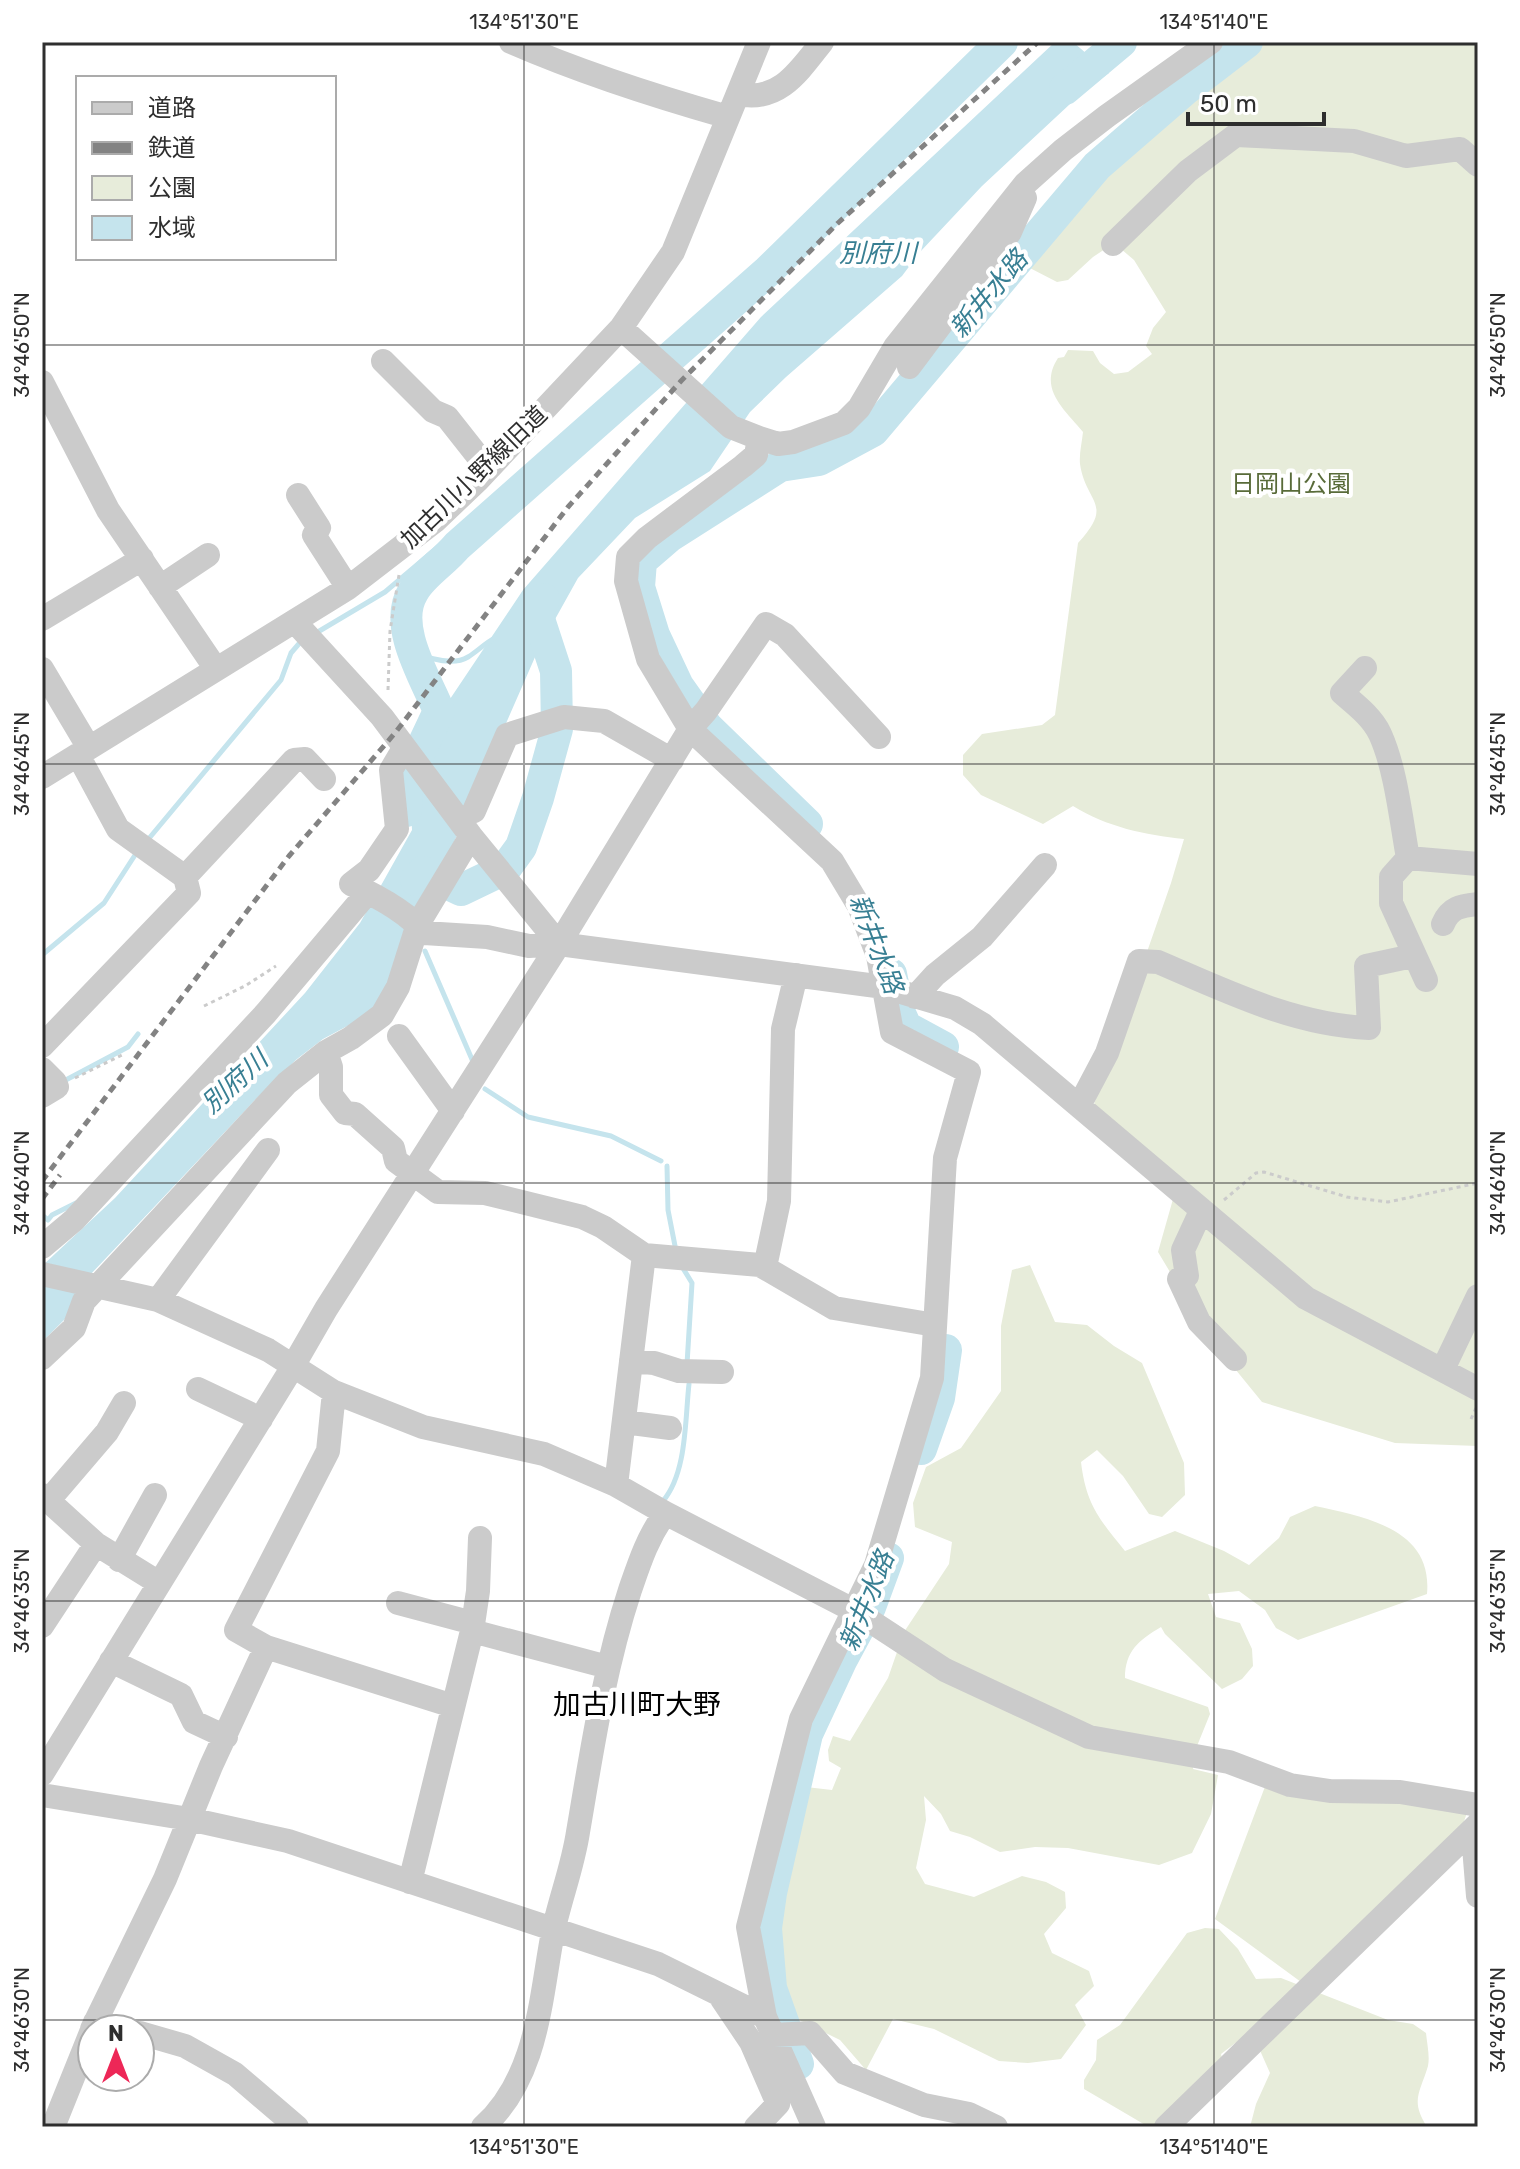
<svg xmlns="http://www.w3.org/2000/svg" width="1520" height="2169" font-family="Rubik,'Noto Sans JP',sans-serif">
	<rect width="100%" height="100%" fill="#fff"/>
	<!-- green -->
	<path fill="#e7ecda" d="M 1248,42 L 1478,42 L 1478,1446 L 1395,1443 L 1262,1402 L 1209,1337 L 1158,1252 L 1177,1185 L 1093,1107 L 1171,883 L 1184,839 C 1145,835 1107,827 1073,806 L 1043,824 L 981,795 L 963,775 L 963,755 L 982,734 L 1042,725 L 1055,715 L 1078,543 C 1115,503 1086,504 1080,464 C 1079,454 1082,442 1083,432 C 1064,409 1038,389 1058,358 L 1064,357 L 1068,350 L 1093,351 L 1100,363 L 1114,374 L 1128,372 L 1152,354 L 1146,346 L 1153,328 L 1166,312 L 1134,260 L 1114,243 L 1093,257 L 1068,280 L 1057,282 L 1026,266 L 1028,246 L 1064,198 L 1104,155 L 1164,111 Z
		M 1030,1265 L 1055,1322 L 1087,1325 L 1114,1346 L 1142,1363 L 1184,1463 L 1185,1495 L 1162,1517 L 1149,1514 L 1123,1476 L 1097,1450 L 1081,1462 C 1086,1504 1099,1519 1125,1551 L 1175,1531 L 1224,1551 L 1249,1565 L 1279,1538 L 1290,1517 L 1315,1506 C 1364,1517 1433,1528 1427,1594 L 1298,1640 L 1276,1628 L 1265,1610 L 1239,1591 L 1208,1594 L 1216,1617 L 1240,1623 L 1252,1649 L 1253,1666 L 1242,1679 L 1222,1689 L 1165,1634 L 1161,1627 C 1139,1640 1125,1651 1125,1678 L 1208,1707 L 1210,1714 L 1195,1751 L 1193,1769 L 1218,1775 L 1211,1814 L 1192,1853 L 1159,1865 L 1068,1848 L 1035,1847 L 1000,1852 L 970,1837 L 950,1831 L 941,1814 L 924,1796 L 926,1820 L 916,1868 L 925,1884 L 974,1897 L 1022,1876 L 1046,1882 L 1065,1892 L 1066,1908 L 1044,1934 L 1052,1953 L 1089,1971 L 1094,1986 L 1075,2005 L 1086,2025 L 1061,2059 L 1028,2063 L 999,2061 L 934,2029 L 893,2019 L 866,2070 L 840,2040 L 781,2011 L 770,1974 L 763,1923 L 790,1797 L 806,1787 L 832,1790 L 841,1768 L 829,1761 L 828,1750 L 833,1736 L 850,1741 L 888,1678 L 904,1632 L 949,1564 L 952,1542 L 915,1527 L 913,1503 L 926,1467 L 961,1448 L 1001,1391 L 1001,1326 L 1012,1270 Z
		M 1266,1784 L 1468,1810 L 1458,1838 L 1301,1982 L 1215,1919 Z
		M 1205,1928 L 1219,1929 L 1238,1949 L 1256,1979 L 1281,1978 L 1388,2020 L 1413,2024 L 1426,2033 C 1427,2044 1430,2056 1428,2066 C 1420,2093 1410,2100 1427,2127 L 1250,2127 L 1256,2104 L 1270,2073 L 1258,2046 L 1238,2041 L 1221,2054 L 1225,2071 L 1161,2124 L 1147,2126 L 1084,2089 L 1084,2080 L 1096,2060 L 1097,2040 L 1120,2025 L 1187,1933 Z"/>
	<!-- water -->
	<path fill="#c5e4ed" d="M 1055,42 L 1073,42 L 1109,73 L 1084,91 L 982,186 L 920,252 L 902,276 L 786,377 L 750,412 L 710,471 L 635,518 L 578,578 L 539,648 L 394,979 L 368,1015 L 323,1039 L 297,1059 L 257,1098 L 90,1275 L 65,1319 L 42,1342 L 42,1266 L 115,1198 L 305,993 L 360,923 L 412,830 L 410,783 L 446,705 L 523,590 L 761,317 Z"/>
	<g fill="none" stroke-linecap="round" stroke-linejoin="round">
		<!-- stream -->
		<path stroke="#c5e4ed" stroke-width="5" d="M 658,352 L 812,215 L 985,42
			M 664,356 L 849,185
			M 399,605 L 400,650 L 415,683
			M 316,633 L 385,592 L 503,492 L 648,362
			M 399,644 C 416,655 450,668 468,657 C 478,651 485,643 495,638
			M 420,680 L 404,647 L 404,612 L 409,588 L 456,540 L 654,366
			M 420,738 L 435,711
			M 415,741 L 431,711 L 428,706
			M 146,842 L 281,680 L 291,653 L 303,639
			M 425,951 L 474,1064
			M 42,955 L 104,903 L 137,852
			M 62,1082 L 128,1047 L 138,1034
			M 485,1089 L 528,1117 L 611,1136 L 661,1161
			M 667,1166 L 668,1210 L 676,1251
			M 42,1215 L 48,1220 L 52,1215 L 76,1203
			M 681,1265 L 692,1283 L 687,1364
			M 663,1501 C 687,1473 685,1419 689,1384"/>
		<!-- river -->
		<path stroke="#c5e4ed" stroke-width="32" d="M 1065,89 L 1121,42
			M 406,811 L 407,779 L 439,711 C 426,679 392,626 413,592 C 422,575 444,562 457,546 L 768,271 L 1002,42
			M 807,824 L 707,727 L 678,686 L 654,635 L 639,587 L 641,561 L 670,536 L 780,466 L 819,460 L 873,431 L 1097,166 L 1187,88 L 1247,42
			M 416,880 L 423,872 L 461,890 L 505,869 L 521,847 L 538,798 L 557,729 L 556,671 L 537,613 L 544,599
			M 891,974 L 898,1009 L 906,1027 L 943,1047
			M 921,1449 L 939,1398 L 946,1350
			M 798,2064 L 771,1988 L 766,1928 L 771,1893 L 807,1734 L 841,1661 L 870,1607 L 888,1558"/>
		<!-- path -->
		<path stroke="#cbcbcb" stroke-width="3" stroke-dasharray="4 4" stroke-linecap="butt" d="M 388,690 L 390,631 L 399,575
			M 204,1006 L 245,986 L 276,966
			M 75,1078 L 122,1055
			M 1224,1200 L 1256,1173 L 1264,1172 L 1347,1197 L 1388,1202 L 1478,1183
			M 1471,1419 L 1476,1408"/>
		<!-- minor -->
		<path stroke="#cbcbcb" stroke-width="24" d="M 511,42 C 582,73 654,96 728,117
			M 738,94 C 779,103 799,71 822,42
			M 1113,244 L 1188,171 L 1236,135 L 1354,141 L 1406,156 L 1460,149 L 1478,165
			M 621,328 L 731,427 L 759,438 L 778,444 L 793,442 L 844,423 L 859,408 L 895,347 L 1025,184 L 1063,150 L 1107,116 L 1211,42
			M 383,361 L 433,411 L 447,417 L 488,469
			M 909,367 L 1010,232 L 1025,198
			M 42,382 L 108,510 L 216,669
			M 759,438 L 756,455 L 743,466 L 647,538 L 628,557 L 626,581 L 648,659 L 690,729 L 832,861 L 859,906 L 878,956 L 892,1032 L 969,1072 L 945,1158 L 932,1378 L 876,1565 L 801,1719 L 748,1927 L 765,2017 L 814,2127
			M 298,495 L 319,528 L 314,535 L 348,588
			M 160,587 L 208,555
			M 42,619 L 142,559
			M 295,622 L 382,717 L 471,836 L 559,944
			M 1365,668 L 1342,693 C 1356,705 1372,717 1380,734 C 1396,769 1401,820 1408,858
			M 42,669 L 89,748
			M 404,748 L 391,770 L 397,829 L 369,870 L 351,884 C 375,895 408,912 424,933 L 487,937 L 529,946 L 559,944 L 884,987 L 955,1008 L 982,1024 L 1306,1298 L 1478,1389
			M 78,755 L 118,829 L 185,877
			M 42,777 L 348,588 L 435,521 L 478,480 L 621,328 L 673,252 L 759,42
			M 474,811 L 507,735 L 564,717 L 604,721 L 672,760
			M 1408,858 L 1391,877 L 1391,903 L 1426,980
			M 1408,858 L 1478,864
			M 1443,924 C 1450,907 1461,906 1478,904
			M 915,997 L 935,975 L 982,937 L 1045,865
			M 399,1036 L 453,1111
			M 42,1046 L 189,893 L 185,877 L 294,760 L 305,759 L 324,779
			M 326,1052 L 331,1067 L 331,1095 L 345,1113 L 355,1114 L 393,1148 L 396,1161 L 438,1192 L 485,1193 L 582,1217 L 603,1227 L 644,1255 L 760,1265 L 834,1308 L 935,1325
			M 42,1069 L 55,1082 L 57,1087 L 42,1096
			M 1079,1106 L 1107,1053 L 1139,961 L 1158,962 C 1226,991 1294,1025 1369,1028 L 1366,966 L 1408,957
			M 1201,1211 L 1183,1250 L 1187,1276 L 1179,1279 L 1199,1322 L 1235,1359
			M 42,1247 L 74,1220 L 266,1013 L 368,892
			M 765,1267 L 779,1201 L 783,1029 L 796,975
			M 42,1274 L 158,1300 L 268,1350 L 334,1392 L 423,1427 L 544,1454 L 616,1485 L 665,1513 L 855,1611 L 945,1670 L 1089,1737 L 1229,1762 L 1290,1785 L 1330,1791 L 1400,1792 L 1478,1805
			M 158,1300 L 268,1150
			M 42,1358 L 74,1328 L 84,1301 L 287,1083 L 326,1052 L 351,1038 L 382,1015 L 398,987 L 418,924 L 471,836
			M 631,1361 L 654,1363 L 679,1371 L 722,1372
			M 1443,1369 L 1478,1296
			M 198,1389 L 261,1419
			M 334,1392 L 328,1451 L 236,1630 L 266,1647 L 453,1706
			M 624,1422 L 670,1428
			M 616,1485 L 644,1255
			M 42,1495 L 96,1544 L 159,1583
			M 48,1501 L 107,1432 L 124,1403
			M 119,1560 L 155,1495
			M 398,1603 L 473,1623
			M 42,1626 L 96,1544
			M 472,1631 L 608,1667
			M 111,1661 L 181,1695 L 194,1722 L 226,1737
			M 42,1774 L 292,1368 L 326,1309 L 559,944 L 690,729 L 706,711 L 766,624 L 785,635 L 879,737
			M 42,1795 L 189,1819 L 288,1841 L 658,1964 L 765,2017
			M 1478,1828 L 1474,1847 L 1478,1896
			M 410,1882 L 472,1631 L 478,1591 L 480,1538
			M 722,1999 L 751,2042 L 778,2104 L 756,2127
			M 95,2022 L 124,2029
			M 92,2029 L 165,1879 L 211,1766 L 266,1647
			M 140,2033 L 185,2046 L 235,2074 L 297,2127
			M 774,2035 L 810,2033 L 845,2073 L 924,2105 L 969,2114 L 996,2127
			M 53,2127 L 92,2030
			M 483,2127 C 538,2077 540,2000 553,1932 C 560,1899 573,1866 578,1832 C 592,1750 604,1669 630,1590 C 640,1561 647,1539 665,1513
			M 1166,2127 L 1478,1824"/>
		<!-- rail -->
		<path stroke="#838383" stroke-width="5" stroke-dasharray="8 6" stroke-linecap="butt" d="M 42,1181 L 289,856 L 395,733 L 568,507 L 681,381 L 838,223 L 1038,42
			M 42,1199 L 60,1175"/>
	</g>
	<!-- ticks -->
	<path fill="none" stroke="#2e2e2e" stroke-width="2" stroke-opacity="0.45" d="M 524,42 L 524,2127M 1214,42 L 1214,2127M 42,345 L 1478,345M 42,764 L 1478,764M 42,1183 L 1478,1183M 42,1601 L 1478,1601M 42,2020 L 1478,2020"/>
	<g text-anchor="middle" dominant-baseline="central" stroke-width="8" stroke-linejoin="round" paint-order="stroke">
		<!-- street labels -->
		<g font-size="24" fill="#2e2e2e" stroke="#fff">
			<text transform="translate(474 477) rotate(-44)">加古川小野線旧道</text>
		</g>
		<!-- park labels -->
		<g font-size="24" fill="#596b39" stroke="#fff">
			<text x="1291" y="484">日岡山公園</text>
		</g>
		<!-- water labels -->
		<g font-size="26" font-style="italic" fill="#387f93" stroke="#fff">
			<text x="878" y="253">別府川</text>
			<text transform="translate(989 294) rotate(-50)">新井水路</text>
			<text transform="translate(876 944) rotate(69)">新井水路</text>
			<text transform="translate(235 1082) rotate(-42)">別府川</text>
			<text transform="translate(867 1601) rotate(-68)">新井水路</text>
		</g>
		<!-- quarter labels -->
		<g font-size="28" fill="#000" stroke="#fff">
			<text x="637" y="1704">加古川町大野</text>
		</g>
	</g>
	<!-- border -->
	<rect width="1520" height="2169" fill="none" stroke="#ffffff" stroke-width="88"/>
	<!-- legend -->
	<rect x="76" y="76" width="260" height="184" fill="#ffffff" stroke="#ababab" stroke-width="2"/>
	<rect x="92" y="102" width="40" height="12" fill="#cbcbcb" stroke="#ababab" stroke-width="2"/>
	<text x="148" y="116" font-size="24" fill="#2e2e2e">道路</text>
	<rect x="92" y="142" width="40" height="12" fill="#838383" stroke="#ababab" stroke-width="2"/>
	<text x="148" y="156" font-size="24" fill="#2e2e2e">鉄道</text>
	<rect x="92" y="176" width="40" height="24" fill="#e7ecda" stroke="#ababab" stroke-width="2"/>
	<text x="148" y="196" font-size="24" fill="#2e2e2e">公園</text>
	<rect x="92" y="216" width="40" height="24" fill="#c5e4ed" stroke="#ababab" stroke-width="2"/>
	<text x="148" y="236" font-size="24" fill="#2e2e2e">水域</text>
	<!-- north arrow -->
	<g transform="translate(116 2053)"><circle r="38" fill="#ffffff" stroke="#ababab" stroke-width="2"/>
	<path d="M0-6L14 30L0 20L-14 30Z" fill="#ed2757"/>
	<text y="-12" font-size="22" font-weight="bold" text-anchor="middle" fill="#2e2e2e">N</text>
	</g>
	<!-- scale -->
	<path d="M1188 112v12h136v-12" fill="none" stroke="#2e2e2e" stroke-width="4"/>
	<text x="1200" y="112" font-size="24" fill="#2e2e2e" stroke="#ffffff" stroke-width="6" paint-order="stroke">50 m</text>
	<rect x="44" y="44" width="1432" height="2081" fill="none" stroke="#2e2e2e" stroke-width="3"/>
	<g font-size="20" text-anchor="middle" fill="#2e2e2e">
		<text x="524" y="29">134°51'30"E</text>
		<text x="1214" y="29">134°51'40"E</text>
		<text transform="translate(22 345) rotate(-90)" y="7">34°46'50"N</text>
		<text transform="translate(1498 345) rotate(-90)" y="7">34°46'50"N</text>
		<text transform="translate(22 764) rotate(-90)" y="7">34°46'45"N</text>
		<text transform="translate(1498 764) rotate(-90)" y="7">34°46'45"N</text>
		<text transform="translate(22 1183) rotate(-90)" y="7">34°46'40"N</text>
		<text transform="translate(1498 1183) rotate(-90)" y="7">34°46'40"N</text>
		<text transform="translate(22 1601) rotate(-90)" y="7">34°46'35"N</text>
		<text transform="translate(1498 1601) rotate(-90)" y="7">34°46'35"N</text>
		<text transform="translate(22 2020) rotate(-90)" y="7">34°46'30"N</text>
		<text transform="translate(1498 2020) rotate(-90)" y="7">34°46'30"N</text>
		<text x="524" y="2154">134°51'30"E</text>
		<text x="1214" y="2154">134°51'40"E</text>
	</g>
</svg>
